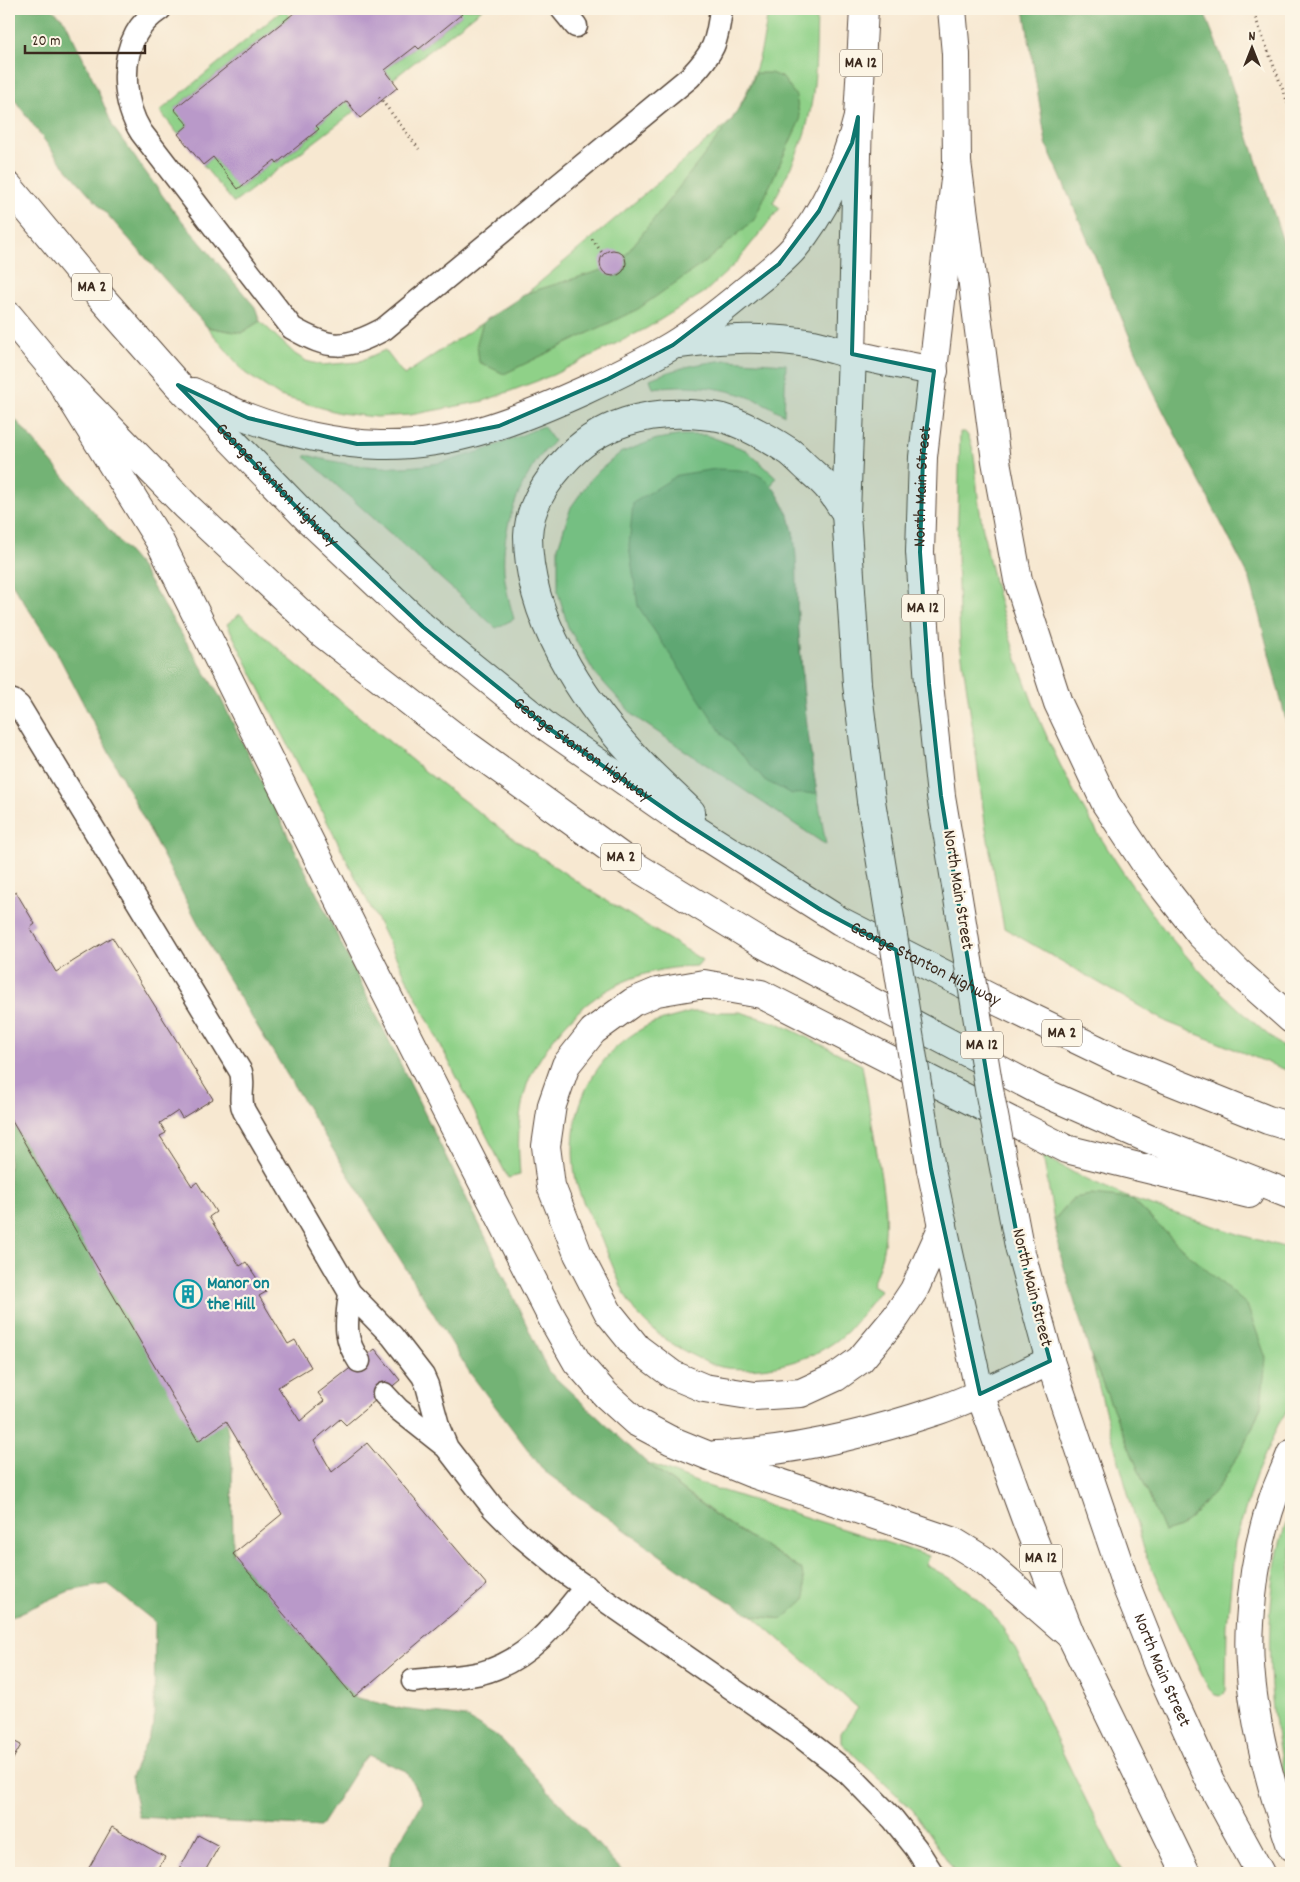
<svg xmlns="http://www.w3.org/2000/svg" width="1300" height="1882" font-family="Dekko,sans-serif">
	<rect width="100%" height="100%" fill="#fcf5e5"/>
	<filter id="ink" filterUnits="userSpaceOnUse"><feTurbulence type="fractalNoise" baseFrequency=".02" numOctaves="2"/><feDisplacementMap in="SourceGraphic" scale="10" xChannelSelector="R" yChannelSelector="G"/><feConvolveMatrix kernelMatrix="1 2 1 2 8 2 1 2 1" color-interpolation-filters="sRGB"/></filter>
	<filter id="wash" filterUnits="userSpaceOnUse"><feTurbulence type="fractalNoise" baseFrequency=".0096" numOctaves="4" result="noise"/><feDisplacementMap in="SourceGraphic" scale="20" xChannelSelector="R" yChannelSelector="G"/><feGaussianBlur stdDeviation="1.12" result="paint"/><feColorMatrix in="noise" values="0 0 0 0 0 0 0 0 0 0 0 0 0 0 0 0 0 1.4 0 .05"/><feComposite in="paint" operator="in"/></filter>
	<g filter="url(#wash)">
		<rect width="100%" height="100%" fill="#f7e8d1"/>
		<!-- green -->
		<path fill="#8fd188" stroke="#657e53" d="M 284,9 L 290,16 L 175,108 L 188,125 L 178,134 L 160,111 Z
			M 460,9 L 482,9 L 393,79 L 385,70 L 416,46 L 419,49 L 461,15 L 458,10 Z
			M 768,9 L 817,9 C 816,47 817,87 807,125 C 800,152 785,178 773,203 L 780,208 L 735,264 L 705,292 L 647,328 L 553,375 L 484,401 L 410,415 L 376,417 L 340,413 L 280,396 L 245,373 L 207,327 L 241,333 L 260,321 L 295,354 L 306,361 L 322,365 L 358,362 L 385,350 L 404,375 L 527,293 L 731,121 C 754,84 763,52 768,9 Z
			M 347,101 L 355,111 L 234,203 L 203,165 L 213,157 L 239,189 L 275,160 L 277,163 L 319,130 L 316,126 Z
			M 727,360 L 786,364 L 784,415 C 746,389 698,382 653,388 L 650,379 C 676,368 700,363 727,360 Z
			M 543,426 L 554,441 C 547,449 539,456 534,465 C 512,499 498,545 506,586 C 508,597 511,608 514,619 L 496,628 L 305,457 L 307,455 C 349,467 396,471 439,463 C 475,456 510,440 543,426 Z
			M 960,432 L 965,432 C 976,442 976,481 978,497 C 986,560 1005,628 1027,687 C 1052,757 1089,823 1131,884 C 1147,906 1163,930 1181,950 C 1214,988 1252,1022 1291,1054 L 1291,1072 L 1167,1022 L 1004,928 L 985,823 L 973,731 L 960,643 L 957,556 Z
			M 683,435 L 706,435 L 746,450 L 776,477 L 771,486 L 782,503 L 790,519 L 794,537 L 798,620 L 807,735 L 826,845 L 635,717 L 594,672 L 568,627 L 558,592 L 558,547 L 571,507 L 593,476 L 620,453 L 657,439 Z
			M 240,614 L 292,661 L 426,772 L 510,836 L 585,887 L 702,960 L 697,966 C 634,968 586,993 549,1045 C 539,1060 529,1075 525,1092 C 517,1120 518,1147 520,1175 L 508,1178 L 227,624 Z
			M 691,1012 L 740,1012 L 780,1024 L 862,1065 C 867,1094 872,1124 877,1153 C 885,1202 893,1237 872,1285 L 880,1290 C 869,1305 859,1319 847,1332 C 816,1361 768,1372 727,1368 C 711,1366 693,1356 679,1348 C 660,1336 641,1322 629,1302 C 619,1284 612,1263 603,1243 C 595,1225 582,1203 577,1185 C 563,1122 587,1058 645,1027 C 658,1020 677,1017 691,1012 Z
			M 1043,1155 L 1074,1173 L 1131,1199 L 1244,1236 L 1291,1249 L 1291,1404 L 1278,1425 L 1256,1475 L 1235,1542 L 1227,1625 L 1226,1691 L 1221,1696 L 1215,1695 L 1209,1689 L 1146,1556 L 1112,1437 L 1090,1353 L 1164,1531 L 1180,1527 L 1194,1515 L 1220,1485 L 1246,1443 L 1261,1406 L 1186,1252 L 1131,1199 L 1073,1198 L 1054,1220 Z
			M 646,1462 L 704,1485 L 929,1556 L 926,1565 C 951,1578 981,1597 998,1621 C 1023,1656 1037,1698 1055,1737 C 1077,1783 1100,1828 1123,1873 L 956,1873 L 912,1809 L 841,1743 L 841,1733 L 858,1708 L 753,1616 L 783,1619 L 802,1570 L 724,1521 Z
			M 1291,1508 L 1291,1800 C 1271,1732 1265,1656 1273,1585 C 1275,1574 1275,1562 1278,1551 C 1281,1537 1287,1522 1291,1508 Z"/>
		<!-- forest -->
		<path fill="#73b374" stroke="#576e49" d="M 9,9 L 52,9 L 65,21 L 93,79 L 113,127 L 173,210 L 255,307 L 260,321 L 241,333 L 207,327 L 59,160 L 9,92 Z
			M 1024,9 L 1203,9 L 1227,71 L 1291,266 L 1291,765 L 1286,720 L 1250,579 L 1154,393 L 1046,143 Z
			M 756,73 L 771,73 L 783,78 L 796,96 L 800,120 L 754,220 L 705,262 L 638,309 L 504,374 L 479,362 L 477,343 L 483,322 L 527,293 L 602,270 C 614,282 630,274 624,257 L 731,121 L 745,98 Z
			M 9,412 L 140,566 L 220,697 L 488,1242 L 548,1371 L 646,1462 L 723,1521 L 802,1570 L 806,1598 L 783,1619 L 753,1616 L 693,1579 L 544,1471 L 470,1373 L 221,967 L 56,651 L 9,579 Z
			M 716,469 C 738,470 756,468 772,486 C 779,495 786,509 790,520 C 799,548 796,588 798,618 C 801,677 807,735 817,793 L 792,794 L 766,781 L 723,735 L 638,606 L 629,546 L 633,503 L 678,475 Z
			M 9,1116 L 198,1440 L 226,1421 L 232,1463 L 233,1554 L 354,1697 L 402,1709 L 465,1717 L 502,1740 L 624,1873 L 388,1873 L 391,1855 L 423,1802 L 406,1771 L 368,1755 L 360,1764 L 320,1827 L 139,1817 L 131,1777 L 154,1725 L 155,1622 L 107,1584 L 69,1591 L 9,1618 Z
			M 1091,1195 L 1131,1199 L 1186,1252 L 1247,1305 L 1266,1358 L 1261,1406 L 1246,1443 L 1220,1485 L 1194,1515 L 1180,1527 L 1164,1532 L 1090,1353 L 1061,1257 L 1054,1220 L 1073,1198 Z"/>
		<g id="blocks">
			<!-- building -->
			<path fill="#b999c9" d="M 299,9 L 460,9 L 458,10 L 462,14 L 419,49 L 416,46 L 385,70 L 398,87 L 360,118 L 347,101 L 316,126 L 319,129 L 277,163 L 275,160 L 238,189 L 213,157 L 203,165 L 178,134 L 188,125 L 174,109 Z
				M600 263a13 13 0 1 1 26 0a13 13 0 1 1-26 0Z
				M 16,892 L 35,924 L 30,928 L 56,972 L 112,937 L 213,1099 L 182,1118 L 178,1111 L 160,1123 L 166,1133 L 160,1136 L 192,1186 L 197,1182 L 216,1212 L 209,1217 L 240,1266 L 246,1262 L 266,1292 L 259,1296 L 288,1344 L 295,1340 L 311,1367 L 278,1387 L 300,1421 L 324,1401 L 318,1393 L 375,1349 L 400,1380 L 346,1425 L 340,1419 L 314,1441 L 332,1472 L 367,1443 L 487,1585 L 354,1697 L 233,1554 L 282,1514 L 226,1421 L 198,1441 L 9,1116 L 9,896 Z
				M 9,1739 L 21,1745 L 9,1766 Z
				M 112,1827 L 165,1857 L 156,1873 L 86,1873 Z
				M 198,1835 L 219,1846 L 204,1873 L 186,1873 L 179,1870 Z"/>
		</g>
	</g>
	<g filter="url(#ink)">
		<use href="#blocks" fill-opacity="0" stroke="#574639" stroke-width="1"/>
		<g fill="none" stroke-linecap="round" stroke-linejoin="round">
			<defs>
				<path id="service" d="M 160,9 C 151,15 141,25 136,34 C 120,63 124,105 141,132 L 292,328 C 330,350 345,350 384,329 L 690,77 C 714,52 717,43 721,9
					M 562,9 L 576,26
					M 9,700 L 13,701 L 19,706 L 241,1072 C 245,1086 238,1098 244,1111 L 350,1293 L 392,1336 L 423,1376 L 427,1385 L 439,1429 L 447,1448 L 494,1509 L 521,1536 L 567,1574 L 799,1735 L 848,1773 L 893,1819 L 916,1848 L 932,1873
					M 350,1293 C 347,1321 342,1336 359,1361
					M 384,1394 L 398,1409 L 446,1447
					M 413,1681 C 435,1678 459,1678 481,1673 C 528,1661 558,1622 586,1586"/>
				<g id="primary">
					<path d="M 943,1226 L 980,1394 L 1026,1520 L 1071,1636 L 1186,1873"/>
					<path id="s1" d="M 1050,1361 L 1127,1588 L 1159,1668 L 1210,1781 L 1260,1873"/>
				</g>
				<g id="trunk">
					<path d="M 864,9 L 858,117 L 852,354 L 846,513 L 857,684 L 871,801"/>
					<path id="s2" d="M 949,843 L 941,796 L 929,684 L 920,552 L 923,457 L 957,162 L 956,54 L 952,9"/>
					<path d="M 931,1169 L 943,1226"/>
					<path d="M 1019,1246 L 1050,1361"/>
				</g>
				<g id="motorway">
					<path d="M 957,162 L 996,461 L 1018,580 L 1058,703 L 1106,804 L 1147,866 L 1200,934 L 1238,972 L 1291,1019"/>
					<path id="s3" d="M 9,187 L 98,294 L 178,385 L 309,520 L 423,627 L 547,727 L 679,819 L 840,921 L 995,1000 L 1121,1061 L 1268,1120 L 1291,1127"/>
					<path d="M 9,316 L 53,369 L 186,506 L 323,634 L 454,736 L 630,863 L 763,944 L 1036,1089 L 1149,1139 L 1291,1195"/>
					<path d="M 679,344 C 726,338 767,336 813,344 C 827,347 841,352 855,355 C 881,361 907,366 934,371"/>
					<path d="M 53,369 L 159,540 L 363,948 L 552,1318 L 577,1362 L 606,1395 L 636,1422 L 670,1440 L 751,1473 L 954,1542 L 985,1561 L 1071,1636"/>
					<path d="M 193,392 C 212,401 230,411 249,418 C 288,433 338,444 380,445 C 451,447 519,420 583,391 C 613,377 645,362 673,345 C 699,329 722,310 745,291 C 762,277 780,264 794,248 C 824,213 847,162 858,117"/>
					<path d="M 691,812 C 672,793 652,776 634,756 C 581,698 528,618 528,536 C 529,507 545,483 563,463 C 598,423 650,409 701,415 C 708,416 716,416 723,418 C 746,425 770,439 790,452 C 795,456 800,461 804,465 C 812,473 822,480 829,489 C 835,496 840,505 846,513"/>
					<path d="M 943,1226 L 914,1290 L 896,1317 L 860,1360 L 836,1377 L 801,1393 L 755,1396 L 704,1388 L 673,1375 L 637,1348 L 608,1312 L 578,1254 L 551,1186 L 546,1146 L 552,1105 L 566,1065 L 593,1031 L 633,1002 L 657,992 L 704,984 L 761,994 L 1066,1149 L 1249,1194"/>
					<path d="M 1291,1454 C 1286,1467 1280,1480 1275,1493 C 1260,1534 1252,1580 1250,1623 C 1245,1694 1268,1779 1291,1846"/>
					<path d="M 716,1455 C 791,1453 867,1434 939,1410 C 977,1397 1013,1378 1050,1361"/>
				</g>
			</defs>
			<!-- service casing -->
			<use href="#service" stroke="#574639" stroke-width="25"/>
			<!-- primary casing -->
			<use href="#primary" stroke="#574639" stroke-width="30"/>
			<!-- trunk casing -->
			<use href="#trunk" stroke="#574639" stroke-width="30"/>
			<!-- motorway casing -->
			<use href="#motorway" stroke="#574639" stroke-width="30"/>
			<!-- path -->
			<path stroke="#574639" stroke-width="3" stroke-dasharray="1 4" stroke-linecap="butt" d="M 1252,9 L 1291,111
				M 379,97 L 419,149
				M 592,239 L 603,254"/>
			<!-- service -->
			<use href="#service" stroke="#fff" stroke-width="22"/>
			<!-- primary -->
			<use href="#primary" stroke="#fff" stroke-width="28"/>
			<!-- trunk -->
			<use href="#trunk" stroke="#fff" stroke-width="28"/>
			<!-- motorway -->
			<use href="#motorway" stroke="#fff" stroke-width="28"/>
			<defs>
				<path id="trunk-bridge" d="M 871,801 L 931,1169
					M 949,843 L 990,1095 L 1019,1246"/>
			</defs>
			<!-- trunk-bridge casing -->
			<use href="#trunk-bridge" stroke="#574639" stroke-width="30" stroke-linecap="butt"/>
			<!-- trunk-bridge -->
			<use href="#trunk-bridge" stroke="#fff" stroke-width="28"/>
		</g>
	</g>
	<!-- marked area -->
	<path fill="#0f766e" fill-opacity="0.2" stroke="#0f766e" stroke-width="4" stroke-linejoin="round" d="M 858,117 L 852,354 L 934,371 L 923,457 L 920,552 L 929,684 L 941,796 L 990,1095 L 1019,1246 L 1050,1361 L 980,1394 L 931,1169 L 896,950 L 821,910 L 679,819 L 547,727 L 423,627 L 309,520 L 178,385 L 248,418 L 357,444 L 414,443 L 499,426 L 608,379 L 673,345 L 779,264 L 819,211 L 852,143 Z"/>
	<!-- icons -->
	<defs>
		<symbol id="building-ring" viewBox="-11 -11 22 22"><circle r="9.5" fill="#fcf5e5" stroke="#0f9aa8" stroke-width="1.5"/><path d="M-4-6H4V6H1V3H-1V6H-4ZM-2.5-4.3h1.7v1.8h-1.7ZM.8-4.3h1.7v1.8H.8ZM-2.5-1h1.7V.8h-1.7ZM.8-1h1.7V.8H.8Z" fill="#0f9aa8"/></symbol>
	</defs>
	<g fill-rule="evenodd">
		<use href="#building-ring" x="172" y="1278" width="32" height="32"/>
	</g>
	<g text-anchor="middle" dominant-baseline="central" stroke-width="4.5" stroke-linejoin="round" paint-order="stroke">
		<!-- shield labels -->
		<g fill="#fcf5e5" stroke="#75675a" stroke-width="1">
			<rect x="840" y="49.5" width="42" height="27" rx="4"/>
			<rect x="72" y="273.5" width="40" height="27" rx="4"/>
			<rect x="902" y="594.5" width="42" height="27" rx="4"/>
			<rect x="601" y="843.5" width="40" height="27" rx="4"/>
			<rect x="1042" y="1019.5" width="40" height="27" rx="4"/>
			<rect x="961" y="1031.5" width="42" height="27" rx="4"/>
			<rect x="1020" y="1544.5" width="42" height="27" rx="4"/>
		</g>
		<g font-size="16" font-weight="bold" fill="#3b2a1e">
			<text x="861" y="63">MA 12</text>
			<text x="92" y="287">MA 2</text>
			<text x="923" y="608">MA 12</text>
			<text x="621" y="857">MA 2</text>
			<text x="1062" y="1033">MA 2</text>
			<text x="982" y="1045">MA 12</text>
			<text x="1041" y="1558">MA 12</text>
		</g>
		<!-- street labels -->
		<g font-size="18" fill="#3b2a1e" stroke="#fcf5e5">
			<text stroke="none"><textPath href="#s3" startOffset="401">George Stanton Highway</textPath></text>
			<text stroke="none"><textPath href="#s2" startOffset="358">North Main Street</textPath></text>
			<text stroke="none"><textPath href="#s3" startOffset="806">George Stanton Highway</textPath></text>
			<text transform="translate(957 890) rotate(81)">North Main Street</text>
			<text stroke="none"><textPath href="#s3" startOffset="1211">George Stanton Highway</textPath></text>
			<text transform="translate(1031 1288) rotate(76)">North Main Street</text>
			<text stroke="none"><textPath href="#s1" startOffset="329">North Main Street</textPath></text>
		</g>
		<!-- culture labels -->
		<g font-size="18" font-weight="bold" fill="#0d838f" stroke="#fcf5e5" text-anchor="start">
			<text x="207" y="1284">Manor on<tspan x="207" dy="21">the Hill</tspan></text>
		</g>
	</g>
	<!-- margin -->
	<rect width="1300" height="1882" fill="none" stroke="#fcf5e5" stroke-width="30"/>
	<!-- north arrow -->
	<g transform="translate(1252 48)" stroke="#fcf5e5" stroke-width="4" paint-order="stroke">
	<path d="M0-4L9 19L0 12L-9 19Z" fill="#3b2a1e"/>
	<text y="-8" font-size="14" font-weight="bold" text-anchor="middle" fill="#3b2a1e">N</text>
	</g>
	<!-- scale -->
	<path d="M25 45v8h120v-8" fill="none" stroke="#3b2a1e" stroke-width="2.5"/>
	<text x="32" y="45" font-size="15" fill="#3b2a1e" stroke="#fcf5e5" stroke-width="4" paint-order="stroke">20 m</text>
</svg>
